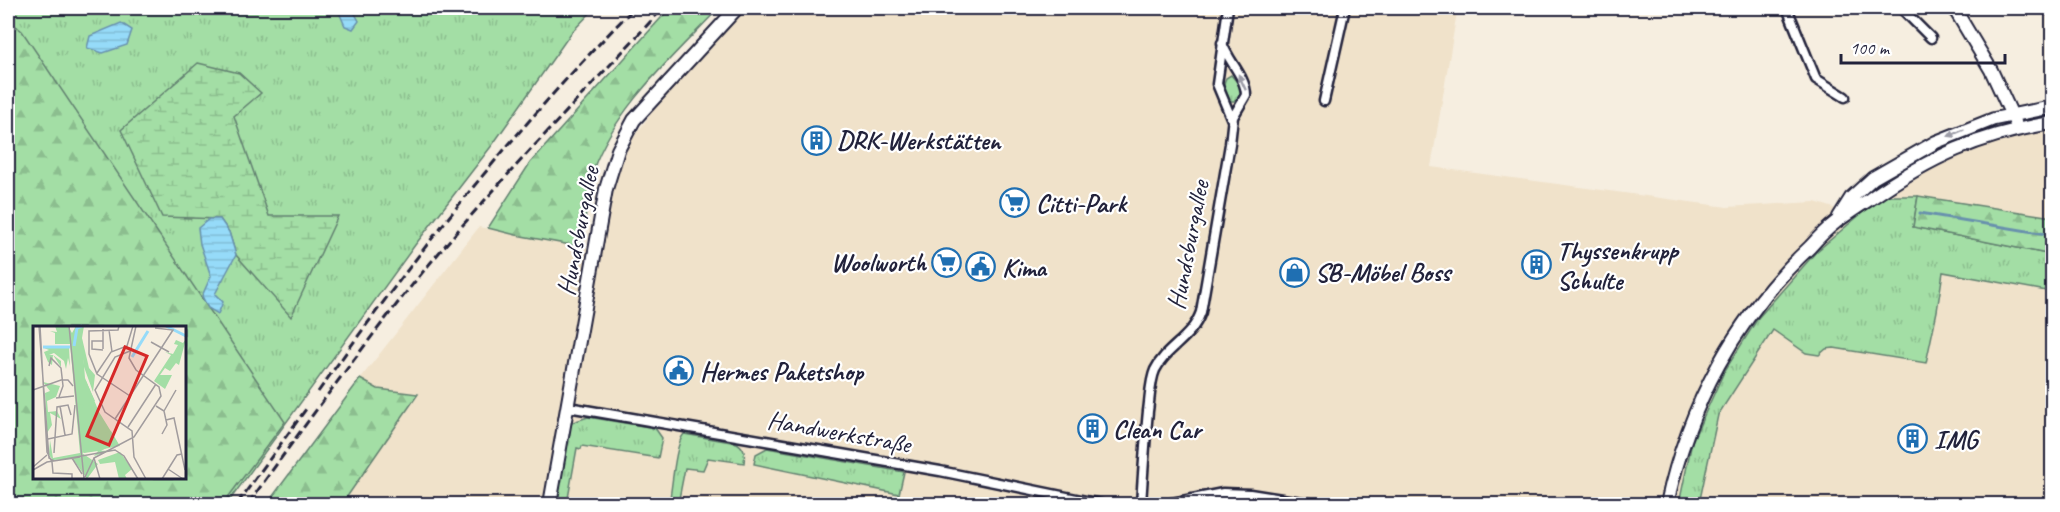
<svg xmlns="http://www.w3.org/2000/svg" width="2060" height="512" font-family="Caveat,sans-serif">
	<defs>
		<pattern id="grass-tufts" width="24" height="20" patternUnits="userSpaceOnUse" patternTransform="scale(1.5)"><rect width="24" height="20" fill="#a3dea5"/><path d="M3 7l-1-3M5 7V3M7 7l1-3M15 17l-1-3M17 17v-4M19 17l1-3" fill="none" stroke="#8cbe8f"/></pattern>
		<pattern id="forest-firs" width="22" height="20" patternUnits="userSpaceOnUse" patternTransform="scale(1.5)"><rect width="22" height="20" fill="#a3dea5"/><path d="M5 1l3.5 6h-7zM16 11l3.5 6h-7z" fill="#8cbe8f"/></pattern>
		<pattern id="wetland-marsh" width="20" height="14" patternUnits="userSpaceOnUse" patternTransform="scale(1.5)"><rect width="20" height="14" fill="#a3dea5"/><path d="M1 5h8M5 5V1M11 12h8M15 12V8" fill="none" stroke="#8cbe8f"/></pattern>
		<pattern id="water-rules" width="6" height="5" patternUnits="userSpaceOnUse" patternTransform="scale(1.5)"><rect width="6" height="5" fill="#96dbf9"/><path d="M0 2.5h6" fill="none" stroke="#81bcd6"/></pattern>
	</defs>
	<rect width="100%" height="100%" fill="#f6eee0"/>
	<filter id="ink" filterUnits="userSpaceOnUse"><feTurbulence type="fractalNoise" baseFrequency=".0167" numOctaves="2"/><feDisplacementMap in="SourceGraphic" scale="12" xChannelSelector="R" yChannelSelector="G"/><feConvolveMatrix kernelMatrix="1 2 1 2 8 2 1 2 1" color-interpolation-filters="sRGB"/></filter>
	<g filter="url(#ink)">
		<!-- built -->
		<path fill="#f0e2ca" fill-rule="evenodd" d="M 745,8 L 1429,8 L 1457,12 L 1431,167 L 1727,207 L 1815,202 L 1834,208 L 1852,221 L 1913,227 L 2052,255 L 2052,504 L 342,504 L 418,394 L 378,389 L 360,379 L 479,227 L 599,250 L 612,186 L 629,144 L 652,112 ZM 684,434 L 737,443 L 744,463 L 708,458 L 703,470 L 676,467 L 677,450 Z
			M 2052,128 L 2052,217 L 1918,196 L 1882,196 L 1948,158 L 1980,145 L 2018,134 Z"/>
		<!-- grass -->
		<path fill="url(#grass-tufts)" stroke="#628070" stroke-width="1.5" fill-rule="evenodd" d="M 8,8 L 595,8 L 571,33 L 493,144 L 415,245 L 227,504 L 8,504 ZM 34,328 L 184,328 L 184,478 L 34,478 Z
			M 1231,75 L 1242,88 L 1243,94 L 1236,101 L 1230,101 C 1224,94 1222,86 1226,78 Z
			M 1882,196 L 1918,196 L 1913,227 L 2052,255 L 2052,292 L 1943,272 L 1937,311 L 1926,363 L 1834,348 L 1826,349 L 1819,355 L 1806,353 L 1773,330 L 1718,415 L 1699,504 L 1679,504 L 1692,442 L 1724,372 L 1758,318 L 1816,252 Z
			M 588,417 L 655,428 L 662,438 L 658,458 L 582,446 L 581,449 L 577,448 L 567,504 L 554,504 L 569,427 L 573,422 Z
			M 684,434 L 737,443 C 745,448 745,454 744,463 L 708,458 L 703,470 L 685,468 L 678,504 L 669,504 C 672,490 675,443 684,434 Z
			M 767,448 L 904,472 L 899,494 L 754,464 L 756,454 Z"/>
		<!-- forest -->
		<path fill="url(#forest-firs)" stroke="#628070" stroke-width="1.5" fill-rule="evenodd" d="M 670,8 L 719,8 C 674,56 616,106 593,170 C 587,189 585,226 582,247 L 516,235 L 488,228 L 530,163 Z
			M 8,20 L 22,31 L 285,422 L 223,504 L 8,504 ZM 34,328 L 184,328 L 184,478 L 34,478 Z
			M 1918,196 L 2052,217 L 2052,255 L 1913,227 Z
			M 360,379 L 378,389 L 418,394 L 342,504 L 267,504 Z"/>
		<!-- wetland -->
		<path fill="url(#wetland-marsh)" stroke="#628070" stroke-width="1.5" d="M 198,63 L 239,73 L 261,93 L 234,116 L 269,216 L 338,216 L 291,317 L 236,255 L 229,232 L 220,219 L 162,217 L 121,130 Z"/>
		<!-- water -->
		<path fill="url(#water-rules)" stroke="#6891ad" stroke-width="1.5" d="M 345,8 L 352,8 L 359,21 L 353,29 L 345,26 L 338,10 Z
			M 121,23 L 132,30 L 127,45 L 103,53 L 87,48 L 90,36 Z
			M 209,219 L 220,219 L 229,232 L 236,255 L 215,294 L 223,302 L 218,314 L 208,308 L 202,296 L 211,276 L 200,244 L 198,228 Z"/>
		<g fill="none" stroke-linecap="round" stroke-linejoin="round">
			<!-- stream -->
			<path stroke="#6891ad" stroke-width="3" d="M 1920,213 L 2052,235"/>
			<defs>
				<path id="street" d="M 1228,8 L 1217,84 L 1232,120
					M 1787,8 L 1816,79 L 1845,97
					M 1901,8 L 1931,38
					M 2048,8 L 2052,11
					M 1324,101 L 1345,8
					M 568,407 L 940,471 L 1101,504
					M 1141,504 C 1143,473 1145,442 1148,411 C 1150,398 1150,381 1155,370 C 1167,346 1191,340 1201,312 L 1230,144 L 1233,117 L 1246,95 C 1246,77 1228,61 1222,43
					M 1167,504 L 1223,493 L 1250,494 L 1315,504"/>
				<path id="secondary" d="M 1954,8 L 1991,70 L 2015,122
					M 1839,217 L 1851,198 L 1873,178 L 1936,142 L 1994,119 L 2052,107
					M 550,504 L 606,189 L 618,150 L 634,120 L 737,8
					M 1667,504 C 1688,406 1736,316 1810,247 C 1818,238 1827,229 1836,222 C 1847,214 1859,206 1870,199 C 1930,157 1980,134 2052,123"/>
			</defs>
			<!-- street casing -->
			<use href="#street" stroke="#22223b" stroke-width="13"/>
			<!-- secondary casing -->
			<use href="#secondary" stroke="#22223b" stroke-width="16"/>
			<!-- street -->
			<use href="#street" stroke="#fff" stroke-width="8"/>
			<!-- secondary -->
			<use href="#secondary" stroke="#fff" stroke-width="12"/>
			<!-- rail -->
			<path stroke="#22223b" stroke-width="3" stroke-dasharray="9 4.5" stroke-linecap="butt" d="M 318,392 C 414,256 517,126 634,8
				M 237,504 L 306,409
				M 248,504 C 296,437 345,370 397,304 C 479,200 573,106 663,8"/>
		</g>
		<!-- one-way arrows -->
		<defs><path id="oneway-solid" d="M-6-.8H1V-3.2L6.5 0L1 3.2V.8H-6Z" transform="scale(1.5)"/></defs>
		<g fill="#9c9ca7">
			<use href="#oneway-solid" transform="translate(1242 82) rotate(-115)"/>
			<use href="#oneway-solid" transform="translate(1956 133) rotate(157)"/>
		</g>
	</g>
	<!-- icons -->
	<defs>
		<symbol id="building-ring" viewBox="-11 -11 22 22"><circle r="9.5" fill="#fff" stroke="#1f6fb2" stroke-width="1.5"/><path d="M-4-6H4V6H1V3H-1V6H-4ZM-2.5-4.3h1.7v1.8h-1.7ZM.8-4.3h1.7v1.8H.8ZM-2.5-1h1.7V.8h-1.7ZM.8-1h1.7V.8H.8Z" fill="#1f6fb2"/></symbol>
		<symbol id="supermarket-ring" viewBox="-11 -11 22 22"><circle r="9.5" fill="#fff" stroke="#1f6fb2" stroke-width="1.5"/><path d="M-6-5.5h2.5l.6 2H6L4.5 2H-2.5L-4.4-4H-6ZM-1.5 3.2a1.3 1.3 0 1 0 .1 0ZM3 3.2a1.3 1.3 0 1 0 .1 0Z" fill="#1f6fb2"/></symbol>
		<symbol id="civic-ring" viewBox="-11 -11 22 22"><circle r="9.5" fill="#fff" stroke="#1f6fb2" stroke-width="1.5"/><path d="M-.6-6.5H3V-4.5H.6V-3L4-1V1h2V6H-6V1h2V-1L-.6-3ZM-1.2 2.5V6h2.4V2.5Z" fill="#1f6fb2"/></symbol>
		<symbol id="shop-ring" viewBox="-11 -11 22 22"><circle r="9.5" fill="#fff" stroke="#1f6fb2" stroke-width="1.5"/><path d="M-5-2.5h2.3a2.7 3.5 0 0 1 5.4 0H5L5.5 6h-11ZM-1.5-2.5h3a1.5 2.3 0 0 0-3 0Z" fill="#1f6fb2"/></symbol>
	</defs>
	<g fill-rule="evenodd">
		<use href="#building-ring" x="800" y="124" width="33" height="33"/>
		<use href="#supermarket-ring" x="998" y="186" width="33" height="33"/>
		<use href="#supermarket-ring" x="930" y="246" width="33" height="33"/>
		<use href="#building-ring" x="1520" y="248" width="33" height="33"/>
		<use href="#civic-ring" x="964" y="250" width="33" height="33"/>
		<use href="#shop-ring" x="1278" y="256" width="33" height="33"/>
		<use href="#civic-ring" x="662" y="354" width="33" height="33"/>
		<use href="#building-ring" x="1076" y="412" width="33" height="33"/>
		<use href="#building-ring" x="1896" y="422" width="33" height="33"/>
	</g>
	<g text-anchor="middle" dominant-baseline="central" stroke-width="4.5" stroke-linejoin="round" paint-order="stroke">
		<!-- poi labels -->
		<g font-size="26" font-weight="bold" fill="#22223b" stroke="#fff" text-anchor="start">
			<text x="837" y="140">DRK-Werkstätten</text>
			<text x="1036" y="203">Citti-Park</text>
			<text x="1557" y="250">Thyssenkrupp<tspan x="1557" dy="30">Schulte</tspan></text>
			<text x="926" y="262" text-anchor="end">Woolworth</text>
			<text x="1002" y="267">Kima</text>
			<text x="1315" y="272">SB-Möbel Boss</text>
			<text x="700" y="371">Hermes Paketshop</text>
			<text x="1113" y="429">Clean Car</text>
			<text x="1934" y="439">IMG</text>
		</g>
		<!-- street labels -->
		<g font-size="26" fill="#22223b" stroke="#fff">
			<text transform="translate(578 231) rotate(-79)">Hundsburgallee</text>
			<text transform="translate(1188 245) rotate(-79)">Hundsburgallee</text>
			<text transform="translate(839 432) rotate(10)">Handwerkstraße</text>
		</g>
	</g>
	<!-- overview -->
	<g transform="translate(33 326)">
		<rect width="153" height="153" fill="#f6eee0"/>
		<path d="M 22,0 L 35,0 L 39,7 L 43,0 L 48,0 L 52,52 L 66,86 L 87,120 L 49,127 L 65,138 L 54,153 L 40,133 L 20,134 L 16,129 L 17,114 L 20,132 L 47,127 L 37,18 L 22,18 L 22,7 L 17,5 L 24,6 ZM 153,13 L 146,39 L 143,37 L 137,45 L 132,42 L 127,49 L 139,49 L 132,63 L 121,55 L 138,29 L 132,26 L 140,28 L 145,19 L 141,18 L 143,14 L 150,17 ZM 36,21 L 37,40 L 35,32 L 33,43 L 31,35 L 21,27 L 16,29 L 20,29 L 28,35 L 28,41 L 20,29 L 19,39 L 15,36 L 11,26 L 16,24 L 11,22 ZM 10,56 L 27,60 L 23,71 L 14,75 L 15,86 L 24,85 L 28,93 L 17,87 L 19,99 L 14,107 L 12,67 L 17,65 Z" fill="#a3dea5"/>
		<path d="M 51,0 L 49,12 L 56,42 L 62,49 L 60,66 L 51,41 L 46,2 ZM 53,55 L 62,75 L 53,78 L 59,81 L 58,85 L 47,85 L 51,79 L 45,78 L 45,73 L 51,69 ZM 78,105 L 84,116 L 68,125 L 81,124 L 61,130 L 65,125 L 51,127 L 49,114 Z" fill="#a3dea5"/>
		<path d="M 87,126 L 99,143 L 92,149 L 94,153 L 86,153 L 82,136 L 67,138 L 65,134 Z" fill="#a3dea5"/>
		<path fill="none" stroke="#96dbf9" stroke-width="3" d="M 133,0 L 153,10M 41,20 L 44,2 L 49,0M 10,21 L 37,21M 99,31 L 115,5"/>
		<path fill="none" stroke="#a19c9e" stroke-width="1.5" d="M 6,0 L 16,132 L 21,135 L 82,124 L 91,130 L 105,153M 7,0 L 14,126 L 19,136M 36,0 L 51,153M 86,0 L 85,4 L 56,5 L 56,28 L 64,48 L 97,70M 70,3 L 70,23M 76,4 L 79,26M 70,15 L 59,15 L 59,23 L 70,24M 118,16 L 136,26M 97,25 L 82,31 L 62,64 L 72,86 L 99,105 L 101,131 L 113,153M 16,40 L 18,32 L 28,42 L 30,60 L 26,71M 64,47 L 78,26 L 94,20 L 100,0M 0,64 L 28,54 L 35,54 L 40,60M 23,72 L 41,70M 27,80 L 32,109M 123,80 L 131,85 L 134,99 L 129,108M 131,85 L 143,64M 82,93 L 140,4 L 122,2M 133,94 L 141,92 L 152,144M 95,101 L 123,58M 15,113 L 39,108 L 42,79M 21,127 L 24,81 L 35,79 L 38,89M 39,132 L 49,148M 19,136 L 20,147 L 39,148 L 39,153M 0,141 L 14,129M 135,143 L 150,153M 0,144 L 14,136 L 47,131M 52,151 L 61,132M 67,153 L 61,132 L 101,111 L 128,70 L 126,61 L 103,44 L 96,32 L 103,0M 129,153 L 144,129 L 149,128"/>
		<path fill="#d62828" fill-opacity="0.15" stroke="#d62828" stroke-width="3" d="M 92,21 L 114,30 L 76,119 L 54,110 Z"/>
		<rect width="153" height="153" fill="none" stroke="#22223b" stroke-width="3"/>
	</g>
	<!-- margin -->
	<rect width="2060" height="512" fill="none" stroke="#fff" stroke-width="30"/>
	<rect x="15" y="15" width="2030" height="482" fill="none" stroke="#22223b" stroke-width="2" filter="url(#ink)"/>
	<!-- scale -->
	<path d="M1841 54v9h164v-9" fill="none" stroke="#22223b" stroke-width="3"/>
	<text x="1850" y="54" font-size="18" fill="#22223b" stroke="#ffffff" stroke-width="4.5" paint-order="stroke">100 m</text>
</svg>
